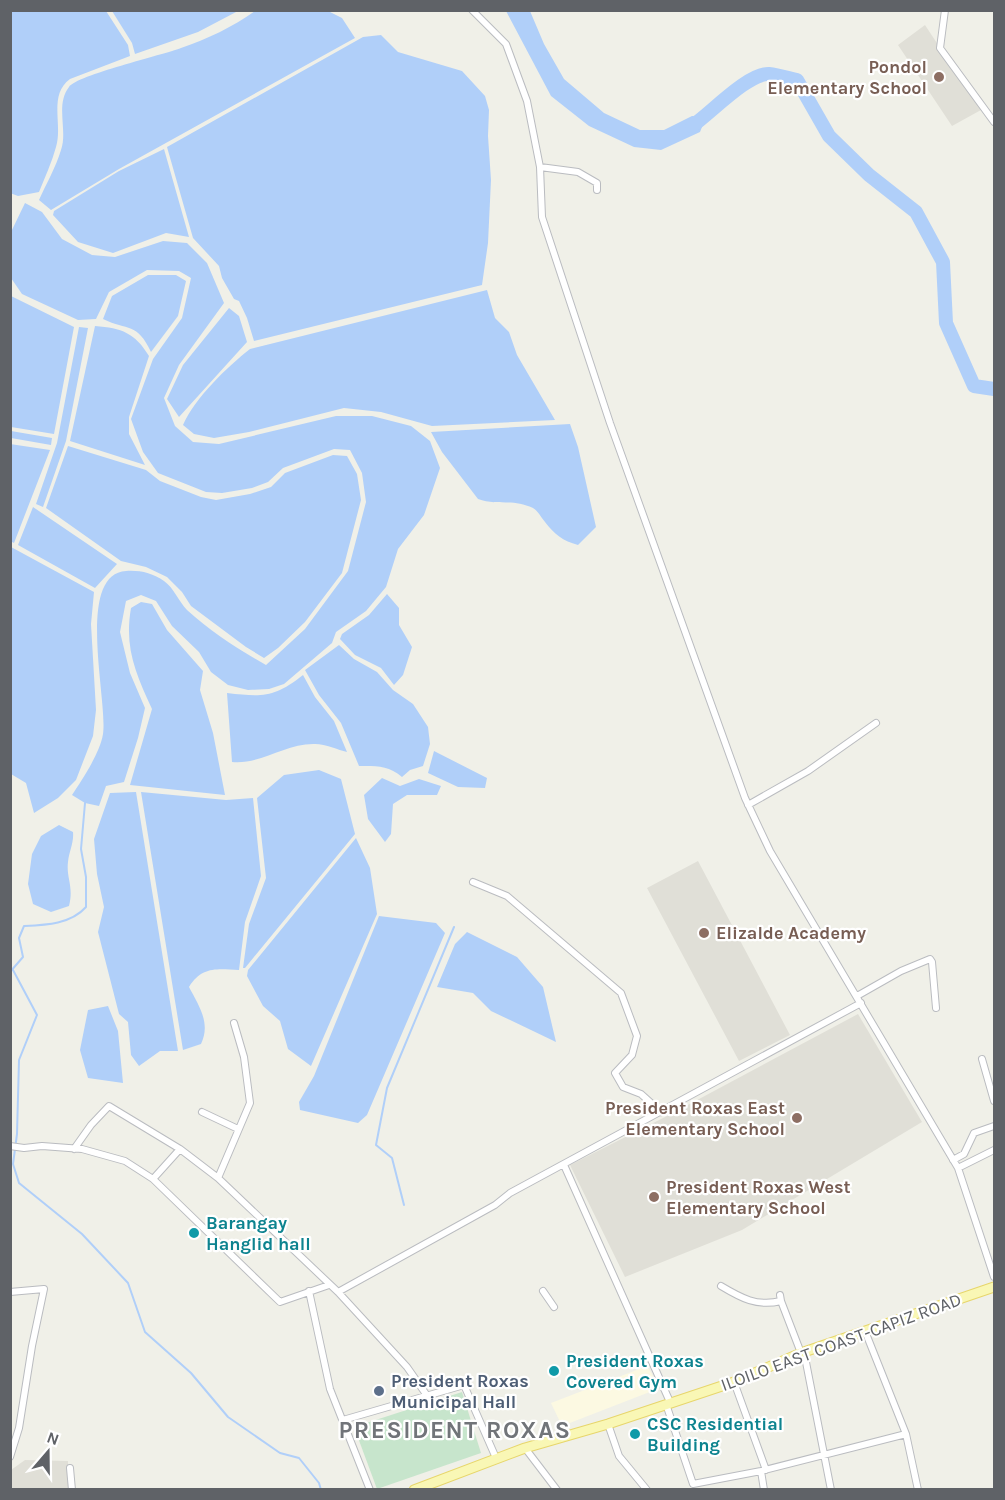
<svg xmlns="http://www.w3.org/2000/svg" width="1005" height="1500" font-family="Karla,sans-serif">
	<rect width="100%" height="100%" fill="#f0f0e8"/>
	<!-- commercial -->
	<path fill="#fcf9e2" d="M 647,1366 L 660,1388 L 562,1426 L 551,1403 Z"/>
	<!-- education -->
	<path fill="#e0dfd7" d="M 925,25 L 981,110 L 952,126 L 898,45 Z
		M 698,861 L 790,1035 L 739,1061 L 647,888 Z
		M 858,1014 L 922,1122 L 742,1230 L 625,1277 L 570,1165 L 671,1114 Z
		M 25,1460 L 68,1461 L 68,1489 L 11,1490 L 11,1470 Z"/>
	<!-- green -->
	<path fill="#c7e5cc" d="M 462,1392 L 481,1453 L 377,1489 L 354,1427 Z"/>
	<!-- water -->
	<path fill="#b0cff9" d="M 10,11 L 106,11 L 128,45 L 130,56 L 70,79 C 48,95 63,125 56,147 C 52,162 45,177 39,192 L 18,196 L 10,193 Z
		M 112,11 L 238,11 L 198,32 L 135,54 L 132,43 Z
		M 255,11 L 328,11 L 342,18 L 355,38 L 119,169 L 51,210 L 39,200 C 46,184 56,167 61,150 C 68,130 55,105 69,87 C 77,75 163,55 181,48 C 207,39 233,27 255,11 Z
		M 506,11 L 530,11 L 544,44 L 564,79 L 604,113 L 640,130 L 664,130 L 692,116 L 706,117 L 700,132 L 661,150 L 634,147 L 589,126 L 551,96 Z
		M 381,35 L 398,52 L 462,71 L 485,96 L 489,110 L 488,136 L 491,180 L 488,243 L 482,285 L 254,341 L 247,318 L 239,301 L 234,299 L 222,278 L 219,266 L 193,238 L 167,147 L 363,37 Z
		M 164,149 L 189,237 L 166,233 L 113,253 L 78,242 L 53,215 L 54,211 L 119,171 Z
		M 25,203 L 42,212 L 62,239 L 92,255 L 115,257 L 163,241 L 187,243 L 207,263 L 224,303 L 179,365 L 164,398 L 175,426 L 193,442 L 219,444 L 336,416 L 372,416 L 411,426 L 430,441 L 440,468 L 424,515 L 398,549 L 386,587 L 366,611 L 336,632 L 332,643 L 284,684 L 269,689 L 248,690 L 228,685 L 211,672 L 199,652 L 172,626 L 156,601 L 141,595 L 126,601 L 120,632 L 130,673 L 145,708 L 138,738 L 124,782 L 106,786 L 99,806 L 85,803 L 72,795 C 82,780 100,753 103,734 C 108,701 75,574 126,571 C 139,570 153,573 164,581 C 174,588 179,602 187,610 C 211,632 238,649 266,665 L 305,629 L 348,571 L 366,502 L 362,473 L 350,450 L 334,449 L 283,468 L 268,482 L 252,488 L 222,493 L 206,492 L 158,473 L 143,452 L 131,419 L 153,359 L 182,318 L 191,278 L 179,271 L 147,270 L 109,292 L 96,319 L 78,320 L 22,294 L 11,278 L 11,232 Z
		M 148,275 L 176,275 L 186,281 L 178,316 L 151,352 C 137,322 128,331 103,319 L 112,296 Z
		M 487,290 L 495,318 L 509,332 L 517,355 L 555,420 L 432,426 L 381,412 L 344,408 L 249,432 L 214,438 L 194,434 L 183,425 C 195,398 227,367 250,349 Z
		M 11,296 L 74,327 L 54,434 L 11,427 Z
		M 229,308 L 239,316 L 247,342 L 179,417 L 167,399 L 183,365 Z
		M 95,326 C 122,328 135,333 149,356 L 129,417 L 129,434 L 145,465 L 70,441 Z
		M 79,327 L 88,328 L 66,441 L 43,507 L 36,504 L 57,443 Z
		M 570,424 L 578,447 L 596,527 L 578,545 C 563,541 554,534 545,522 C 541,517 538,511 533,508 C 512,498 496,506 478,499 L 442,452 L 431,432 Z
		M 11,431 L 52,438 L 51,445 L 11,438 Z
		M 10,444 L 50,450 L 14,543 L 10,541 Z
		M 68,446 L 146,470 L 160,481 L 201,497 L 216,500 L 250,494 L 271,487 L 285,473 L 333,455 L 347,456 L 357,474 L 361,500 L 342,573 L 305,622 L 278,648 L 264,658 L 246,647 L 191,606 L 182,592 L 167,577 L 146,567 L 121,561 L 46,508 Z
		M 33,507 L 117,564 L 95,588 L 18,545 Z
		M 11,547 L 94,592 L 91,624 L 96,710 L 93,736 L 76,780 L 58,798 L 34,813 L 26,783 L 11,774 Z
		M 387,594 L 399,608 L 399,625 L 412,647 L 403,675 L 394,685 L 381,668 L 355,655 L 340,639 L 342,634 L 369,615 Z
		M 141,602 L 152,604 L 167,630 L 203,671 L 200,690 L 213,733 L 225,795 L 130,785 L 152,709 C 136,674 124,648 131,608 Z
		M 339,645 L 354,659 L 377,672 L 393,690 L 413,704 L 428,727 L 430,744 L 423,766 L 410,770 L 402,777 C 388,765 376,766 359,766 L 341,723 L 319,695 L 305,670 Z
		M 303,675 L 315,697 L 334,721 L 347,752 C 338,750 326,744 315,744 C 286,743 260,765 232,762 L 227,693 C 262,697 274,698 303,675 Z
		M 434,751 L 487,778 L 485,788 L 458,787 L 428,773 Z
		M 319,770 L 341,779 L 355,834 L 245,968 L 243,968 L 249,924 L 266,878 L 257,798 L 284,775 Z
		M 382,778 L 400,786 L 419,779 L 441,786 L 437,795 L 407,795 L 393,804 L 391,834 L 385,842 L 368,819 L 364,795 Z
		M 136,792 L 178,1051 L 160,1051 L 139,1066 L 131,1055 L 128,1022 L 119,1014 L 98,932 L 104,907 L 97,874 L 94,839 L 110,793 Z
		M 141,792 L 226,800 L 253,798 L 261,876 L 245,922 L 239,970 C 217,969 202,966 189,987 C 199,1006 211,1023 201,1044 L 183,1050 Z
		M 59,825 L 73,832 C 74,843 69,851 68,862 C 66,878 74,886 69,906 L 51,912 L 33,904 L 28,884 L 32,854 L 41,836 Z
		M 356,838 L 370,868 L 377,914 L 311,1066 L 288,1049 L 280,1021 L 263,1006 L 247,976 L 248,970 Z
		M 379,916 L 436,923 L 445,933 L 367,1115 L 358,1123 L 300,1110 L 299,1102 L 314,1076 Z
		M 467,932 L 517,957 L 543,987 L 556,1042 L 491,1011 L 473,993 L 437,987 L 455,944 Z
		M 108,1006 L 118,1031 L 123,1083 L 88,1078 L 80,1050 L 88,1010 Z"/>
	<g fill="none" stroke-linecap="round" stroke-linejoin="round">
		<!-- stream -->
		<path stroke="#b0cff9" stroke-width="2" d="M 13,970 L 37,1015 L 19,1060 L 17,1134 L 13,1164 L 19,1183 L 82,1234 L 128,1283 L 145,1332 L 191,1373 L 228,1417 L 280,1453 L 299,1458 L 319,1483 L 321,1490
			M 10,972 L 23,957 L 19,938 L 24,926 C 46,925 71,924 86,907 L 86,877 L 81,849 L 85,803
			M 404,1205 L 392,1158 L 376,1145 L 387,1088 L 454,927"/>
		<!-- river -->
		<path stroke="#b0cff9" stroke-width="14" d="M 692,126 C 710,114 748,73 769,74 C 778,75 788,78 797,80 L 829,136 L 869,175 L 916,212 L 943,262 L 946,323 L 974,386 L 994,389"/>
		<defs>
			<path id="street" d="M 472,10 L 506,44 L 527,101 L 540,167 L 542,217 L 610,423 L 745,798 L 770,851 L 958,1168 L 994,1277
				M 945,10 L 940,48 L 994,122
				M 540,167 L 578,172 L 597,183 L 597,190
				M 748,805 L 808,771 L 876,723
				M 473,882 L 507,896 L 621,993 L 637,1036 L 632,1055 L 615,1073 L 623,1087 L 641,1094 L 661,1112
				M 857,996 L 901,971 L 930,959 L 932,962 L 936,1008
				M 982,1059 L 994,1101
				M 202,1112 L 238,1129
				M 10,1146 L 24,1148 L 42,1146 L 82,1149 L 125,1161 L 153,1179 L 280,1302 L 329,1285
				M 74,1149 L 91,1125 L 109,1106 L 180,1149 L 218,1178 L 338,1292 L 407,1367 L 428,1397
				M 953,1160 L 964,1154 L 974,1133 L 994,1126
				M 564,1165 L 670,1402
				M 958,1168 L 994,1150
				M 218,1178 L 250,1103 L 244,1057 L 234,1023
				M 153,1179 L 180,1149
				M 721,1286 C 741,1298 757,1307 781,1301
				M 309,1291 L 330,1389 L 370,1490
				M 543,1291 L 554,1307
				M 10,1292 L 44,1289 L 32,1346 L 19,1428 L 10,1457
				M 338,1292 L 495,1205 L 510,1193 L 861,1003
				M 780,1295 L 781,1301 L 801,1353
				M 865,1331 L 906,1434 L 918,1490
				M 804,1352 L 831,1490
				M 734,1382 L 766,1470
				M 666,1404 L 693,1484 L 761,1471 L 906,1434
				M 343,1420 L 464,1385 L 496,1458
				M 608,1424 L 619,1456 L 647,1490
				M 525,1448 L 557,1490
				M 70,1468 L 72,1490
				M 761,1471 L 764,1490"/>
			<path id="primary" d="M 414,1490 L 525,1448 L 608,1424 L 734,1382 L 801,1353 L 994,1287"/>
		</defs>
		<!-- street casing -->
		<use href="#street" stroke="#babcc0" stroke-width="8"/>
		<!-- primary casing -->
		<use href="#primary" stroke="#e7d66b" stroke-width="11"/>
		<!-- street -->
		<use href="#street" stroke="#fff" stroke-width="6"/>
		<!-- primary -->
		<use href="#primary" stroke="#f9f7b5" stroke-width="9"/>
	</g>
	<!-- markers -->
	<g fill="#8d6e63" stroke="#fff" stroke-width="2">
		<circle cx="939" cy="77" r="6"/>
		<circle cx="704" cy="933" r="6"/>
		<circle cx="797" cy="1118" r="6"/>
		<circle cx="654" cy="1197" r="6"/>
	</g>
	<g fill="#0f9aa8" stroke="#fff" stroke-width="2">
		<circle cx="194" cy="1233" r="6"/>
		<circle cx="554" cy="1371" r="6"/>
		<circle cx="635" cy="1434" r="6"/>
	</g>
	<circle fill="#5c6f8a" stroke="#fff" stroke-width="2" cx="379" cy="1391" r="6"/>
	<g text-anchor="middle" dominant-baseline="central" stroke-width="4.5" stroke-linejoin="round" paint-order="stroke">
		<!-- education labels -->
		<g font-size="18" font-weight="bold" fill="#785e54" stroke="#fff" text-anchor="end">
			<text x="927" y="67">Pondol<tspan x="927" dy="21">Elementary School</tspan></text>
			<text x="716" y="933" text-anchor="start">Elizalde Academy</text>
			<text x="785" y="1108">President Roxas East<tspan x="785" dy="21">Elementary School</tspan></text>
			<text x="666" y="1187" text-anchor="start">President Roxas West<tspan x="666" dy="21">Elementary School</tspan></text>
		</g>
		<!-- culture labels -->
		<g font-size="18" font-weight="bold" fill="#0d838f" stroke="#fff" text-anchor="start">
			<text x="206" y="1223">Barangay<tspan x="206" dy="21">Hanglid hall</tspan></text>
			<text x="566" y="1361">President Roxas<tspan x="566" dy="21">Covered Gym</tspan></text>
			<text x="647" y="1424">CSC Residential<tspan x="647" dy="21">Building</tspan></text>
		</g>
		<!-- street labels -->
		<g font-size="18" fill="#5f6267" stroke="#fff">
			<text transform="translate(841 1342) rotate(-20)">ILOILO EAST COAST-CAPIZ ROAD</text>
		</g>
		<!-- service labels -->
		<g font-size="18" font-weight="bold" fill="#4e5e75" stroke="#fff" text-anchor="start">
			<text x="391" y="1381">President Roxas<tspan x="391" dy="21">Municipal Hall</tspan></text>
		</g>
		<!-- district labels -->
		<g font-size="24" font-weight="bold" letter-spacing="1.5" fill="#717479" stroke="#fff">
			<text x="455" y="1430">PRESIDENT ROXAS</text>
		</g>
	</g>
	<!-- border -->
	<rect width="1005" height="1500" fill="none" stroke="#5f6267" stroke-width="24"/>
	<!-- north arrow -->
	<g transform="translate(48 1452) rotate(20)" stroke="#ffffff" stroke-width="4.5" paint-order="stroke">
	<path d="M0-4.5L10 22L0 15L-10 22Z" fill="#5f6267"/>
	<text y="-9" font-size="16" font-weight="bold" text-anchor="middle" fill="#5f6267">N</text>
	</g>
</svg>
